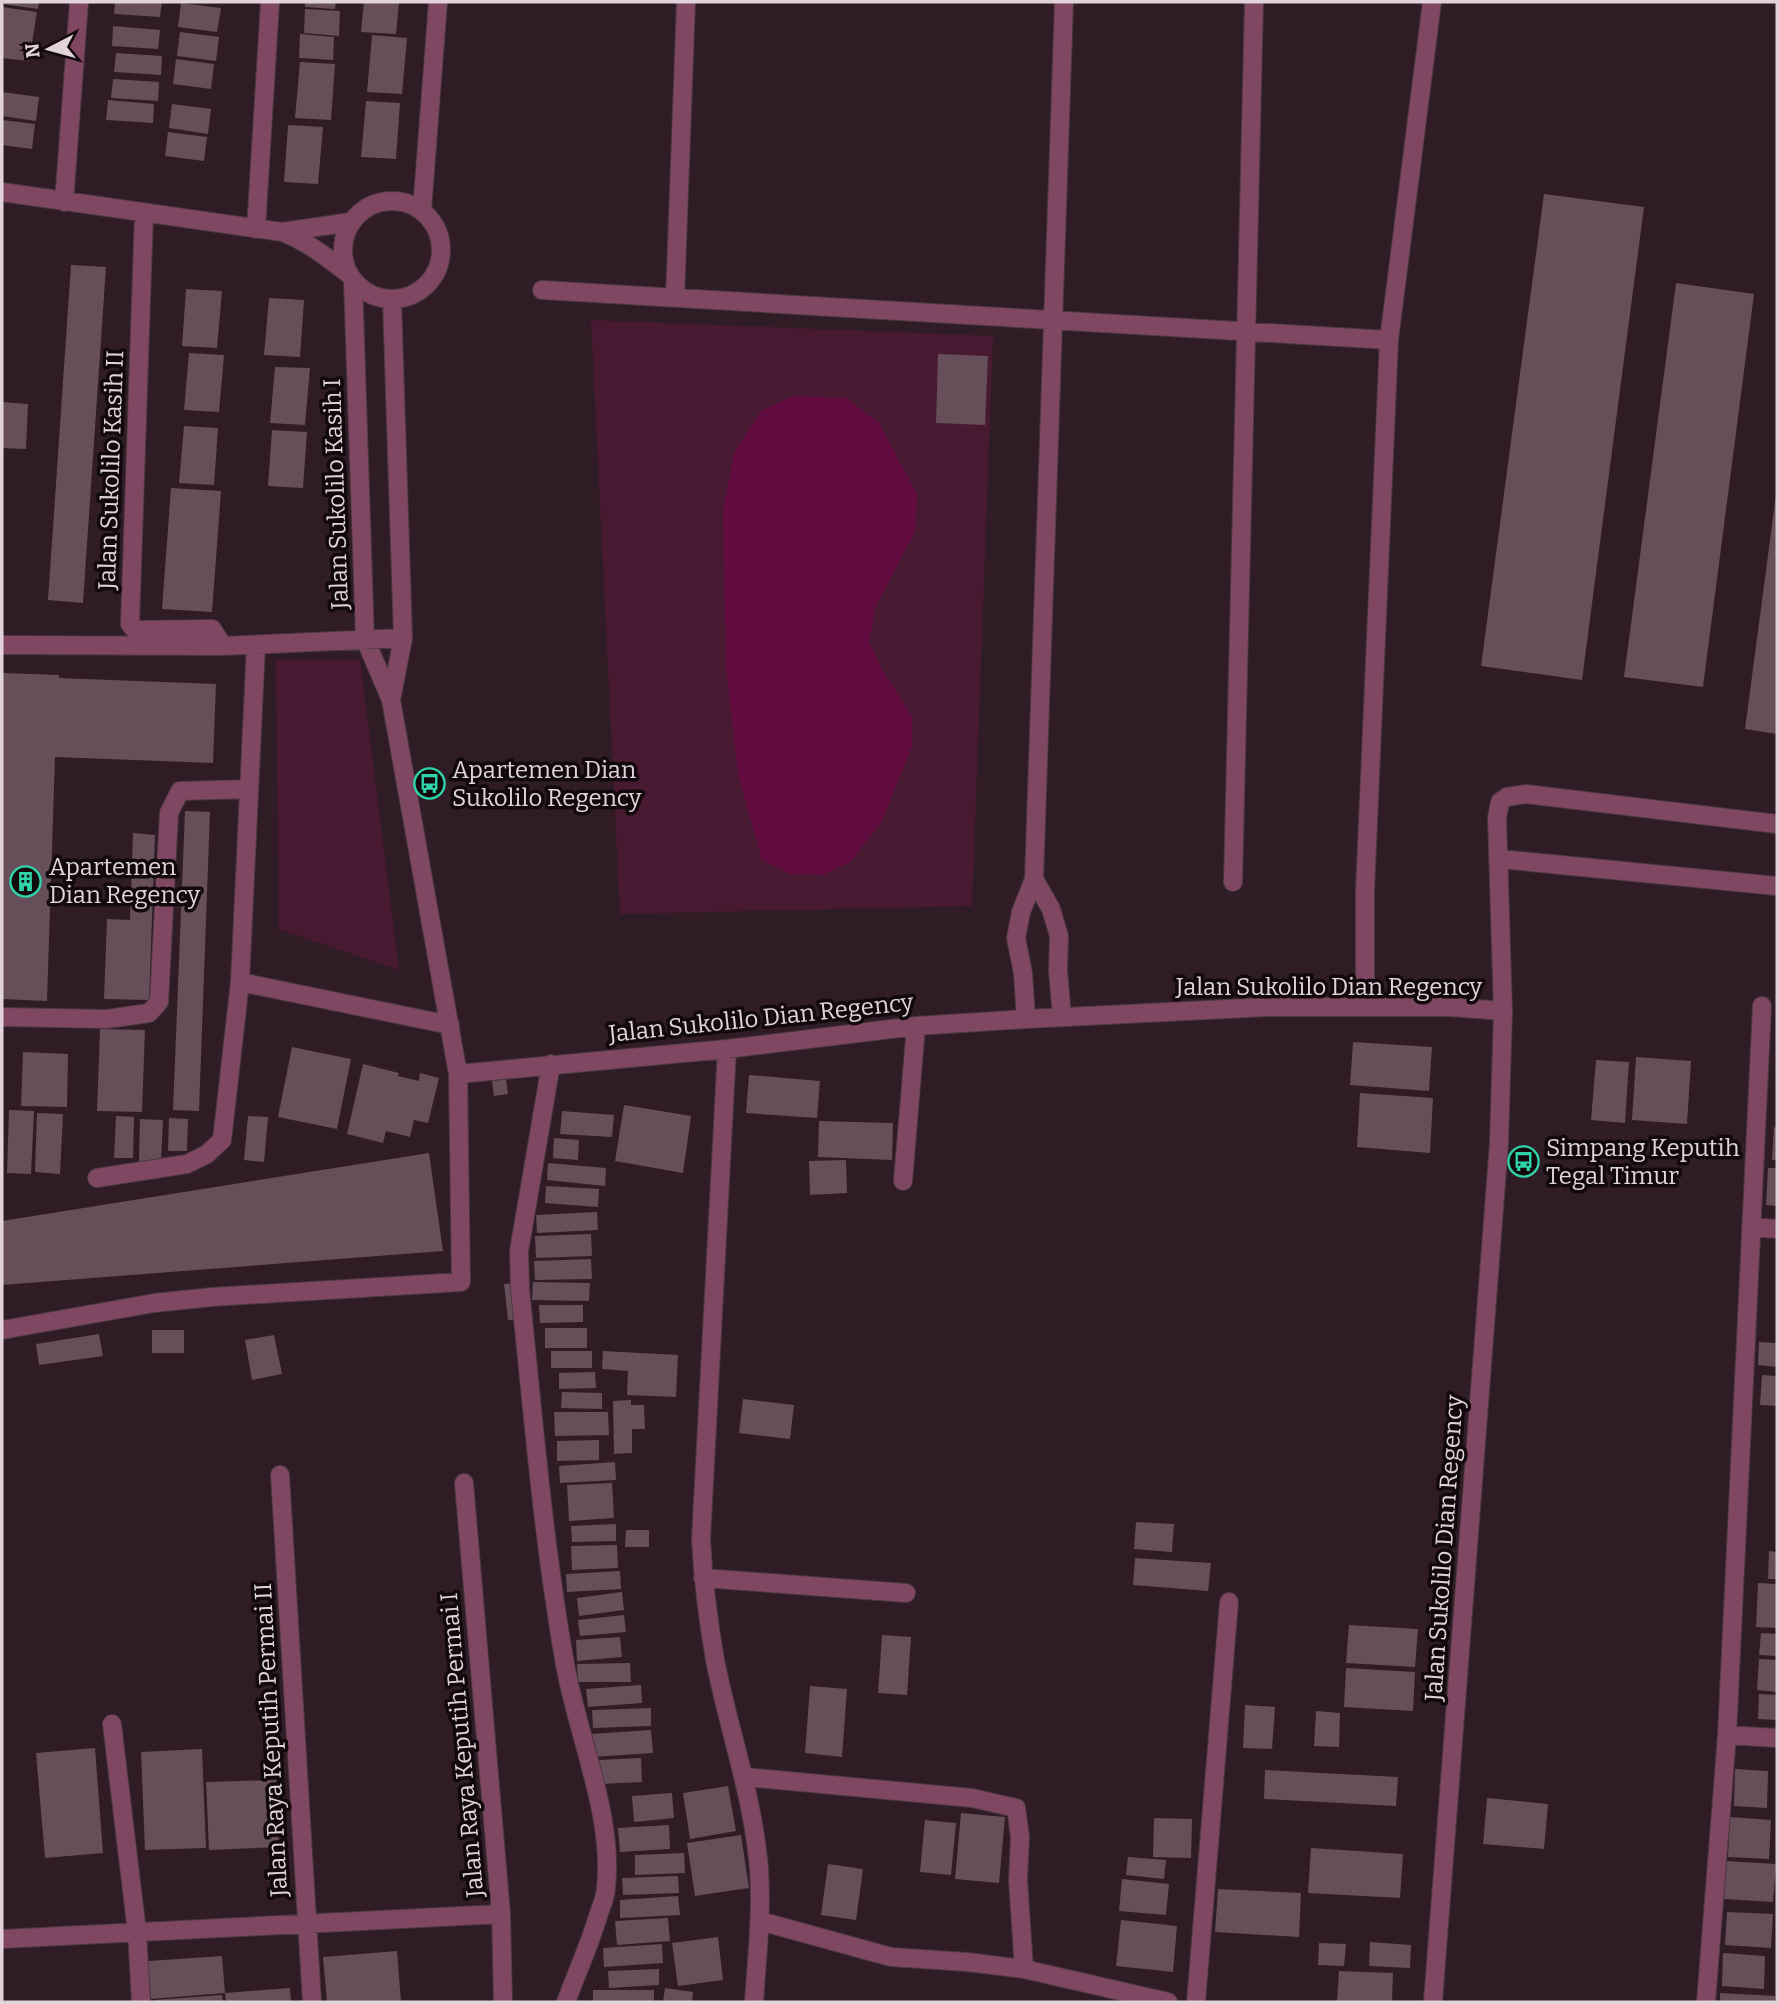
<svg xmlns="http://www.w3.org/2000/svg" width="1779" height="2004" font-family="Bitter,serif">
	<rect width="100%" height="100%" fill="#2f1c25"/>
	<!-- green -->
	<path fill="#481a32" d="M 591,320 L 993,336 L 972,906 L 620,914 Z
		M 276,660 L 360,660 L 399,970 L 279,929 Z"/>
	<!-- water -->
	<path fill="#620c40" d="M 793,396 L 846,398 L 879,423 L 917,494 L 915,532 L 876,606 L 869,642 L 883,671 L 912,716 L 912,747 L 881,823 L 850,862 L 823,875 L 790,874 L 762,860 L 738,775 L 726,668 L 723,511 L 734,453 L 761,411 Z"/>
	<!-- building -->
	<path fill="#664f59" d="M 2,2 L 39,2 L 38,9 L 2,4 Z
		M 115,2 L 162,2 L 160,17 L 114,14 Z
		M 305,2 L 336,2 L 335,9 L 305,7 Z
		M 364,2 L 399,2 L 396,34 L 361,32 Z
		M 181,3 L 221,8 L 217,32 L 178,27 Z
		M 2,7 L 37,12 L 29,61 L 2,58 Z
		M 305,9 L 340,11 L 339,36 L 304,33 Z
		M 113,26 L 160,30 L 158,49 L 112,46 Z
		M 180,32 L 219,37 L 216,61 L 177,56 Z
		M 300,34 L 334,37 L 333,60 L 299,58 Z
		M 372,35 L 407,38 L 402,94 L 367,92 Z
		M 116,53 L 162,56 L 161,75 L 114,72 Z
		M 176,59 L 214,64 L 211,89 L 173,84 Z
		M 300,62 L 335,64 L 331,120 L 295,118 Z
		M 113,79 L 159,82 L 158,101 L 111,98 Z
		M 2,92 L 39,97 L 36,121 L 2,116 Z
		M 108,100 L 154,104 L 153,123 L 106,120 Z
		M 366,101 L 400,103 L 396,159 L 361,157 Z
		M 172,104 L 211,109 L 208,134 L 169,128 Z
		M 2,120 L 35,124 L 32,149 L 2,145 Z
		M 288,125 L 323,127 L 318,184 L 284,182 Z
		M 168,132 L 207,137 L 204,161 L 165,156 Z
		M 1544,194 L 1644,207 L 1582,680 L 1481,666 Z
		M 71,265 L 106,267 L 83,603 L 48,600 Z
		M 1676,283 L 1754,294 L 1703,687 L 1624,677 Z
		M 186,289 L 222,291 L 217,348 L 182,346 Z
		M 269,298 L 304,300 L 300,357 L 264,355 Z
		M 189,353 L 224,355 L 219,412 L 184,410 Z
		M 938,354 L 988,356 L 985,425 L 936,423 Z
		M 275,367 L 310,368 L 305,425 L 270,423 Z
		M 2,402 L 28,404 L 26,449 L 2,448 Z
		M 184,426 L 218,428 L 214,485 L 179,483 Z
		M 272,430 L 307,432 L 303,488 L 268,486 Z
		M 171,488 L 221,491 L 212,612 L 162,609 Z
		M 1776,495 L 1777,495 L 1777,734 L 1745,729 Z
		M 2,673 L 59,675 L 59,678 L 216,684 L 213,763 L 55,757 L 47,1001 L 2,999 Z
		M 185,811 L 210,812 L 199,1111 L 173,1110 Z
		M 133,833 L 155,835 L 149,1000 L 104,999 L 107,919 L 130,920 Z
		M 100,1029 L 145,1030 L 142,1112 L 97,1111 Z
		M 1353,1042 L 1432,1047 L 1429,1091 L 1350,1085 Z
		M 292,1047 L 351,1059 L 337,1129 L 278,1117 Z
		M 23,1052 L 68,1054 L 67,1107 L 21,1106 Z
		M 1636,1057 L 1691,1061 L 1687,1124 L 1632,1120 Z
		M 1596,1060 L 1629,1062 L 1625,1123 L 1591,1120 Z
		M 363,1064 L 399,1073 L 398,1076 L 419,1081 L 420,1073 L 439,1078 L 428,1123 L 414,1120 L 410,1137 L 386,1131 L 383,1143 L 347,1134 Z
		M 749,1075 L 820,1081 L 817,1118 L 746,1113 Z
		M 506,1079 L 508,1094 L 494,1096 L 492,1081 Z
		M 1360,1093 L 1433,1098 L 1430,1153 L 1357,1147 Z
		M 624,1105 L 691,1116 L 683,1173 L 615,1161 Z
		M 9,1110 L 34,1111 L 31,1174 L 7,1173 Z
		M 562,1111 L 614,1115 L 612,1137 L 560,1134 Z
		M 37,1113 L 63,1114 L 60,1174 L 35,1172 Z
		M 116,1116 L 134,1117 L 133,1158 L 114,1158 Z
		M 248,1116 L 268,1117 L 264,1162 L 244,1160 Z
		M 169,1118 L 188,1119 L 187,1151 L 168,1151 Z
		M 140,1119 L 163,1120 L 161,1162 L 139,1161 Z
		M 819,1121 L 893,1123 L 892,1160 L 818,1157 Z
		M 1774,1127 L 1777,1128 L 1777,1160 L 1772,1160 Z
		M 554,1138 L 579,1140 L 578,1160 L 553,1158 Z
		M 429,1153 L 443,1251 L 2,1285 L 2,1221 Z
		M 846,1160 L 847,1193 L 810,1195 L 809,1161 Z
		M 548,1163 L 606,1168 L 605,1186 L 547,1180 Z
		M 1768,1168 L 1777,1168 L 1777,1206 L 1766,1205 Z
		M 546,1186 L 599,1189 L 598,1207 L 545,1203 Z
		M 597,1212 L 598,1230 L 537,1233 L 536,1215 Z
		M 591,1234 L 592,1256 L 536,1258 L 535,1236 Z
		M 591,1259 L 592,1279 L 535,1280 L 534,1261 Z
		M 533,1282 L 590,1283 L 589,1301 L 532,1300 Z
		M 517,1283 L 520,1319 L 508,1320 L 504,1284 Z
		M 539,1305 L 583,1305 L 583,1322 L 540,1323 Z
		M 545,1328 L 587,1328 L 587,1348 L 545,1348 Z
		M 152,1330 L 184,1330 L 184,1353 L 152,1353 Z
		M 99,1334 L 103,1356 L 39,1365 L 36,1344 Z
		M 274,1335 L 282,1374 L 252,1380 L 245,1340 Z
		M 1759,1342 L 1777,1343 L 1777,1367 L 1758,1365 Z
		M 551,1351 L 592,1351 L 592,1368 L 551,1368 Z
		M 603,1351 L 678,1355 L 676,1397 L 627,1395 L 628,1371 L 602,1369 Z
		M 595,1372 L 596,1388 L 559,1389 L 559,1373 Z
		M 1762,1375 L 1777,1376 L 1777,1406 L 1760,1405 Z
		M 562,1392 L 602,1393 L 602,1409 L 561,1408 Z
		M 743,1399 L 794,1405 L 790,1439 L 739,1433 Z
		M 631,1400 L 631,1405 L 644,1405 L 645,1429 L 632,1429 L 632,1453 L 614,1454 L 613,1401 Z
		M 554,1412 L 608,1412 L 609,1435 L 555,1436 Z
		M 599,1440 L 599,1460 L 557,1461 L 557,1441 Z
		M 615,1462 L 616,1480 L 560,1483 L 559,1466 Z
		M 612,1483 L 614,1518 L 569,1521 L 567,1485 Z
		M 1136,1522 L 1174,1524 L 1172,1552 L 1134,1549 Z
		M 616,1524 L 616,1541 L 572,1542 L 571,1526 Z
		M 626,1530 L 649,1530 L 649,1547 L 625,1547 Z
		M 617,1545 L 618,1568 L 572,1570 L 571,1546 Z
		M 1769,1551 L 1777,1552 L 1777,1579 L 1768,1579 Z
		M 1135,1558 L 1211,1563 L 1208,1591 L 1133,1585 Z
		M 620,1571 L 621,1589 L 567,1592 L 566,1574 Z
		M 1758,1583 L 1777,1584 L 1777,1628 L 1756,1627 Z
		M 622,1592 L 624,1610 L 579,1616 L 577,1598 Z
		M 624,1615 L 626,1632 L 580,1636 L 578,1620 Z
		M 1349,1625 L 1418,1629 L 1415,1667 L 1346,1663 Z
		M 1761,1633 L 1777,1634 L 1777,1656 L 1759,1655 Z
		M 882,1635 L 911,1637 L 907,1695 L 878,1693 Z
		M 620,1637 L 622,1657 L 577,1661 L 576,1640 Z
		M 1759,1659 L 1777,1660 L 1777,1692 L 1757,1690 Z
		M 630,1663 L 631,1682 L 578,1682 L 577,1664 Z
		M 1346,1668 L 1415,1672 L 1413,1711 L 1344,1707 Z
		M 641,1685 L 642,1703 L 588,1707 L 586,1689 Z
		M 810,1686 L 847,1689 L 842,1757 L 805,1753 Z
		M 1759,1694 L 1777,1695 L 1777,1720 L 1758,1719 Z
		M 1245,1705 L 1275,1707 L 1272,1749 L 1243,1748 Z
		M 651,1708 L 651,1726 L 593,1728 L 592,1710 Z
		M 1316,1711 L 1340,1713 L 1339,1747 L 1314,1746 Z
		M 651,1730 L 653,1753 L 592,1757 L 591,1734 Z
		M 95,1748 L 103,1853 L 45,1858 L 36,1753 Z
		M 202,1749 L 206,1848 L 145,1850 L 141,1752 Z
		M 641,1758 L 642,1782 L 600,1784 L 598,1760 Z
		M 1735,1769 L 1768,1771 L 1767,1808 L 1734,1806 Z
		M 1265,1770 L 1398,1777 L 1396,1806 L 1264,1799 Z
		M 276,1780 L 279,1847 L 209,1850 L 206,1782 Z
		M 728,1786 L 736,1831 L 690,1839 L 683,1793 Z
		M 672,1793 L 674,1818 L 634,1822 L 632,1796 Z
		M 1487,1798 L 1548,1804 L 1544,1849 L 1483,1844 Z
		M 961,1813 L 1005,1817 L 999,1883 L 955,1879 Z
		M 1730,1817 L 1771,1820 L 1769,1859 L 1728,1857 Z
		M 1154,1818 L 1192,1819 L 1191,1858 L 1153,1857 Z
		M 925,1820 L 956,1823 L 951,1875 L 920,1872 Z
		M 669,1825 L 670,1849 L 620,1852 L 618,1828 Z
		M 741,1835 L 749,1888 L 695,1896 L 687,1843 Z
		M 1311,1848 L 1403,1854 L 1400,1898 L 1308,1893 Z
		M 684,1853 L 685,1873 L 635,1875 L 635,1855 Z
		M 1128,1857 L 1166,1860 L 1164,1879 L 1126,1875 Z
		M 1726,1861 L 1776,1864 L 1773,1902 L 1724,1899 Z
		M 828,1864 L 863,1869 L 856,1920 L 821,1915 Z
		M 678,1876 L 679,1893 L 623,1895 L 622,1878 Z
		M 1122,1879 L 1169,1884 L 1166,1915 L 1119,1911 Z
		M 1218,1889 L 1301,1893 L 1299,1937 L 1215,1932 Z
		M 678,1896 L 680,1915 L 620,1918 L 620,1900 Z
		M 1727,1912 L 1773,1914 L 1771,1948 L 1725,1945 Z
		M 668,1918 L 670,1941 L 617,1945 L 615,1921 Z
		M 1121,1920 L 1177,1926 L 1173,1972 L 1116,1966 Z
		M 718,1937 L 723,1980 L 678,1986 L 672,1943 Z
		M 1370,1942 L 1411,1945 L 1410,1968 L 1369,1966 Z
		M 1319,1943 L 1346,1944 L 1344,1966 L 1318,1965 Z
		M 662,1944 L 663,1963 L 604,1967 L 603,1948 Z
		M 397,1951 L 401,2002 L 327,2002 L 323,1957 Z
		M 1723,1953 L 1765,1956 L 1764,1989 L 1722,1986 Z
		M 222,1956 L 225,1993 L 290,1988 L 291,2002 L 226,2002 L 225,1993 L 151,1999 L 148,1961 Z
		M 659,1969 L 659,1985 L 609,1988 L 608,1971 Z
		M 1339,1971 L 1393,1973 L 1392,2002 L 1337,2002 Z
		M 665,1988 L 693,1992 L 692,2002 L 663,2002 Z
		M 593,1990 L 654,1990 L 654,2002 L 593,2002 Z
		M 1720,1993 L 1775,1996 L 1775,2002 L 1720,2002 Z
		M 222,1995 L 223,2002 L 154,2002 L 154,2000 Z"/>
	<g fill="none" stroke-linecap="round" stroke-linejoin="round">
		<defs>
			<path id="minor" d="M 2,192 L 282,232 C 307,241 329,259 350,275
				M343 250a49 49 0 1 1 98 0a49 49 0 1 1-98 0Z
				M 64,202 L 79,2
				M 422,210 L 438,2
				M 144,213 L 130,624 L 135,630 L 212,629 L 223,646
				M 256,229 L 270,2
				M 282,232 L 351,222
				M 542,290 L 1389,340
				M 675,298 L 686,2
				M 2,645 L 223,646 L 403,638
				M 256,645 L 240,982 L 450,1025
				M 391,700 L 403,638 L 392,300
				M 1500,859 L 1777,886
				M 1034,879 L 1051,909 L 1059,936 L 1058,971 L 1062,1017
				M 1233,882 L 1254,2
				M 1365,1007 L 1365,891 L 1389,340 L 1432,2
				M 1503,1011 L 1497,818 L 1500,802 L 1507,797 L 1526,794 L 1777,824
				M 2,1017 L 107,1019 L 149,1013 L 159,1002 L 169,813 L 180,791 L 249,789
				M 1026,1019 L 1023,973 L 1016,938 L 1021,912 L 1034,879 L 1064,2
				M 727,1049 L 701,1539 C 703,1579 708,1620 715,1660 C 729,1731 753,1796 759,1869 C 762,1914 757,1958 754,2002
				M 551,1064 L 519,1251 L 520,1289 C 533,1414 543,1540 565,1664 C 577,1734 614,1816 606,1887 C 606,1896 602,1905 599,1913 C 590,1944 577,1972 566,2002
				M 458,1074 L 727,1049 L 916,1026 L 1026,1019 L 1268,1007 L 1450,1007 L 1503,1011 L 1499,1143 L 1433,2002
				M 97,1178 L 187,1164 L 207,1154 L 222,1140 L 240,982
				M 903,1181 L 916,1026
				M 1751,1227 L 1777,1229
				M 2,1330 L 154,1303 L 212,1297 L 461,1282 L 458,1074 L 391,700 L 365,639 L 353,281
				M 280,1475 L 312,2002
				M 464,1483 L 501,1914 L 503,2002
				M 703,1578 L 906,1593
				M 112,1724 L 137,1932 L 141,2002
				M 1727,1735 L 1777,1738
				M 745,1777 L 972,1798 L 1016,1808 L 1020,1837 L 1018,1880 L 1024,1969
				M 760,1921 L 891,1957 L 967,1962 L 1024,1969 L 1168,2002
				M 2,1939 L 501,1914
				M 1196,2002 L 1229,1602
				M 1706,2002 L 1727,1735 L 1762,1006"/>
		</defs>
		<!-- minor casing -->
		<use href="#minor" stroke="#4b3942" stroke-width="20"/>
		<!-- minor -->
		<use href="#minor" stroke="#804763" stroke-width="18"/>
	</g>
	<!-- icons -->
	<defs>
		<symbol id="bus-ring" viewBox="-11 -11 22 22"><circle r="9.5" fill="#12090d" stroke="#2fd4aa" stroke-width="1.5"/><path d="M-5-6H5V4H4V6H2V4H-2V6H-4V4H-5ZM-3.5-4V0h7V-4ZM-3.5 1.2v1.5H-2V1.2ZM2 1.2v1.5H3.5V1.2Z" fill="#2fd4aa"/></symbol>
		<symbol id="building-ring" viewBox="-11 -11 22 22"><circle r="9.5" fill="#12090d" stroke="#2fd4aa" stroke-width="1.5"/><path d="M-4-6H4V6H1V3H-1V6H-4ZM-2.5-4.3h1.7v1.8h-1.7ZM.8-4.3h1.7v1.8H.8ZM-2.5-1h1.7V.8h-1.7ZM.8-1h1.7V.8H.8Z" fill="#2fd4aa"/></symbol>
	</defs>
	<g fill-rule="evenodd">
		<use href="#bus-ring" x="412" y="766" width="35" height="35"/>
		<use href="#building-ring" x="8" y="864" width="35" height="35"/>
		<use href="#bus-ring" x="1506" y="1144" width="35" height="35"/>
	</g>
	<g text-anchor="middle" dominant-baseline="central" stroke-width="7" stroke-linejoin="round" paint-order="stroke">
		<!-- street labels -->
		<g font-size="24" fill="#e1d3d9" stroke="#12090d">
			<text transform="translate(111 470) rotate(-88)">Jalan Sukolilo Kasih II</text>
			<text transform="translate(336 494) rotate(-92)">Jalan Sukolilo Kasih I</text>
			<text x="1329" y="987">Jalan Sukolilo Dian Regency</text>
			<text transform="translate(761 1018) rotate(-6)">Jalan Sukolilo Dian Regency</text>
			<text transform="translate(1444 1548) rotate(-86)">Jalan Sukolilo Dian Regency</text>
			<text transform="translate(271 1740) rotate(-93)">Jalan Raya Keputih Permai II</text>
			<text transform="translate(462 1745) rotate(-95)">Jalan Raya Keputih Permai I</text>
		</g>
		<!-- poi labels -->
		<g font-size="24" fill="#e1d3d9" stroke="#12090d" text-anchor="start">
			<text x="452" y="770">Apartemen Dian<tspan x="452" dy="28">Sukolilo Regency</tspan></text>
			<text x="49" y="867">Apartemen<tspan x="49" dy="28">Dian Regency</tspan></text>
			<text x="1546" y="1148">Simpang Keputih<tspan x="1546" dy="28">Tegal Timur</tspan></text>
		</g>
	</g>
	<!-- border -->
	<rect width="1779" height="2004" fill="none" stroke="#e1d3d9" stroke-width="7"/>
	<!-- north arrow -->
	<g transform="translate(49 49) rotate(264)" stroke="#12090d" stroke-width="5" paint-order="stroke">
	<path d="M0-5L12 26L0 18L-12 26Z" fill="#e1d3d9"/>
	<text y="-10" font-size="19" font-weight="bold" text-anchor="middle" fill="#e1d3d9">N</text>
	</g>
</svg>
